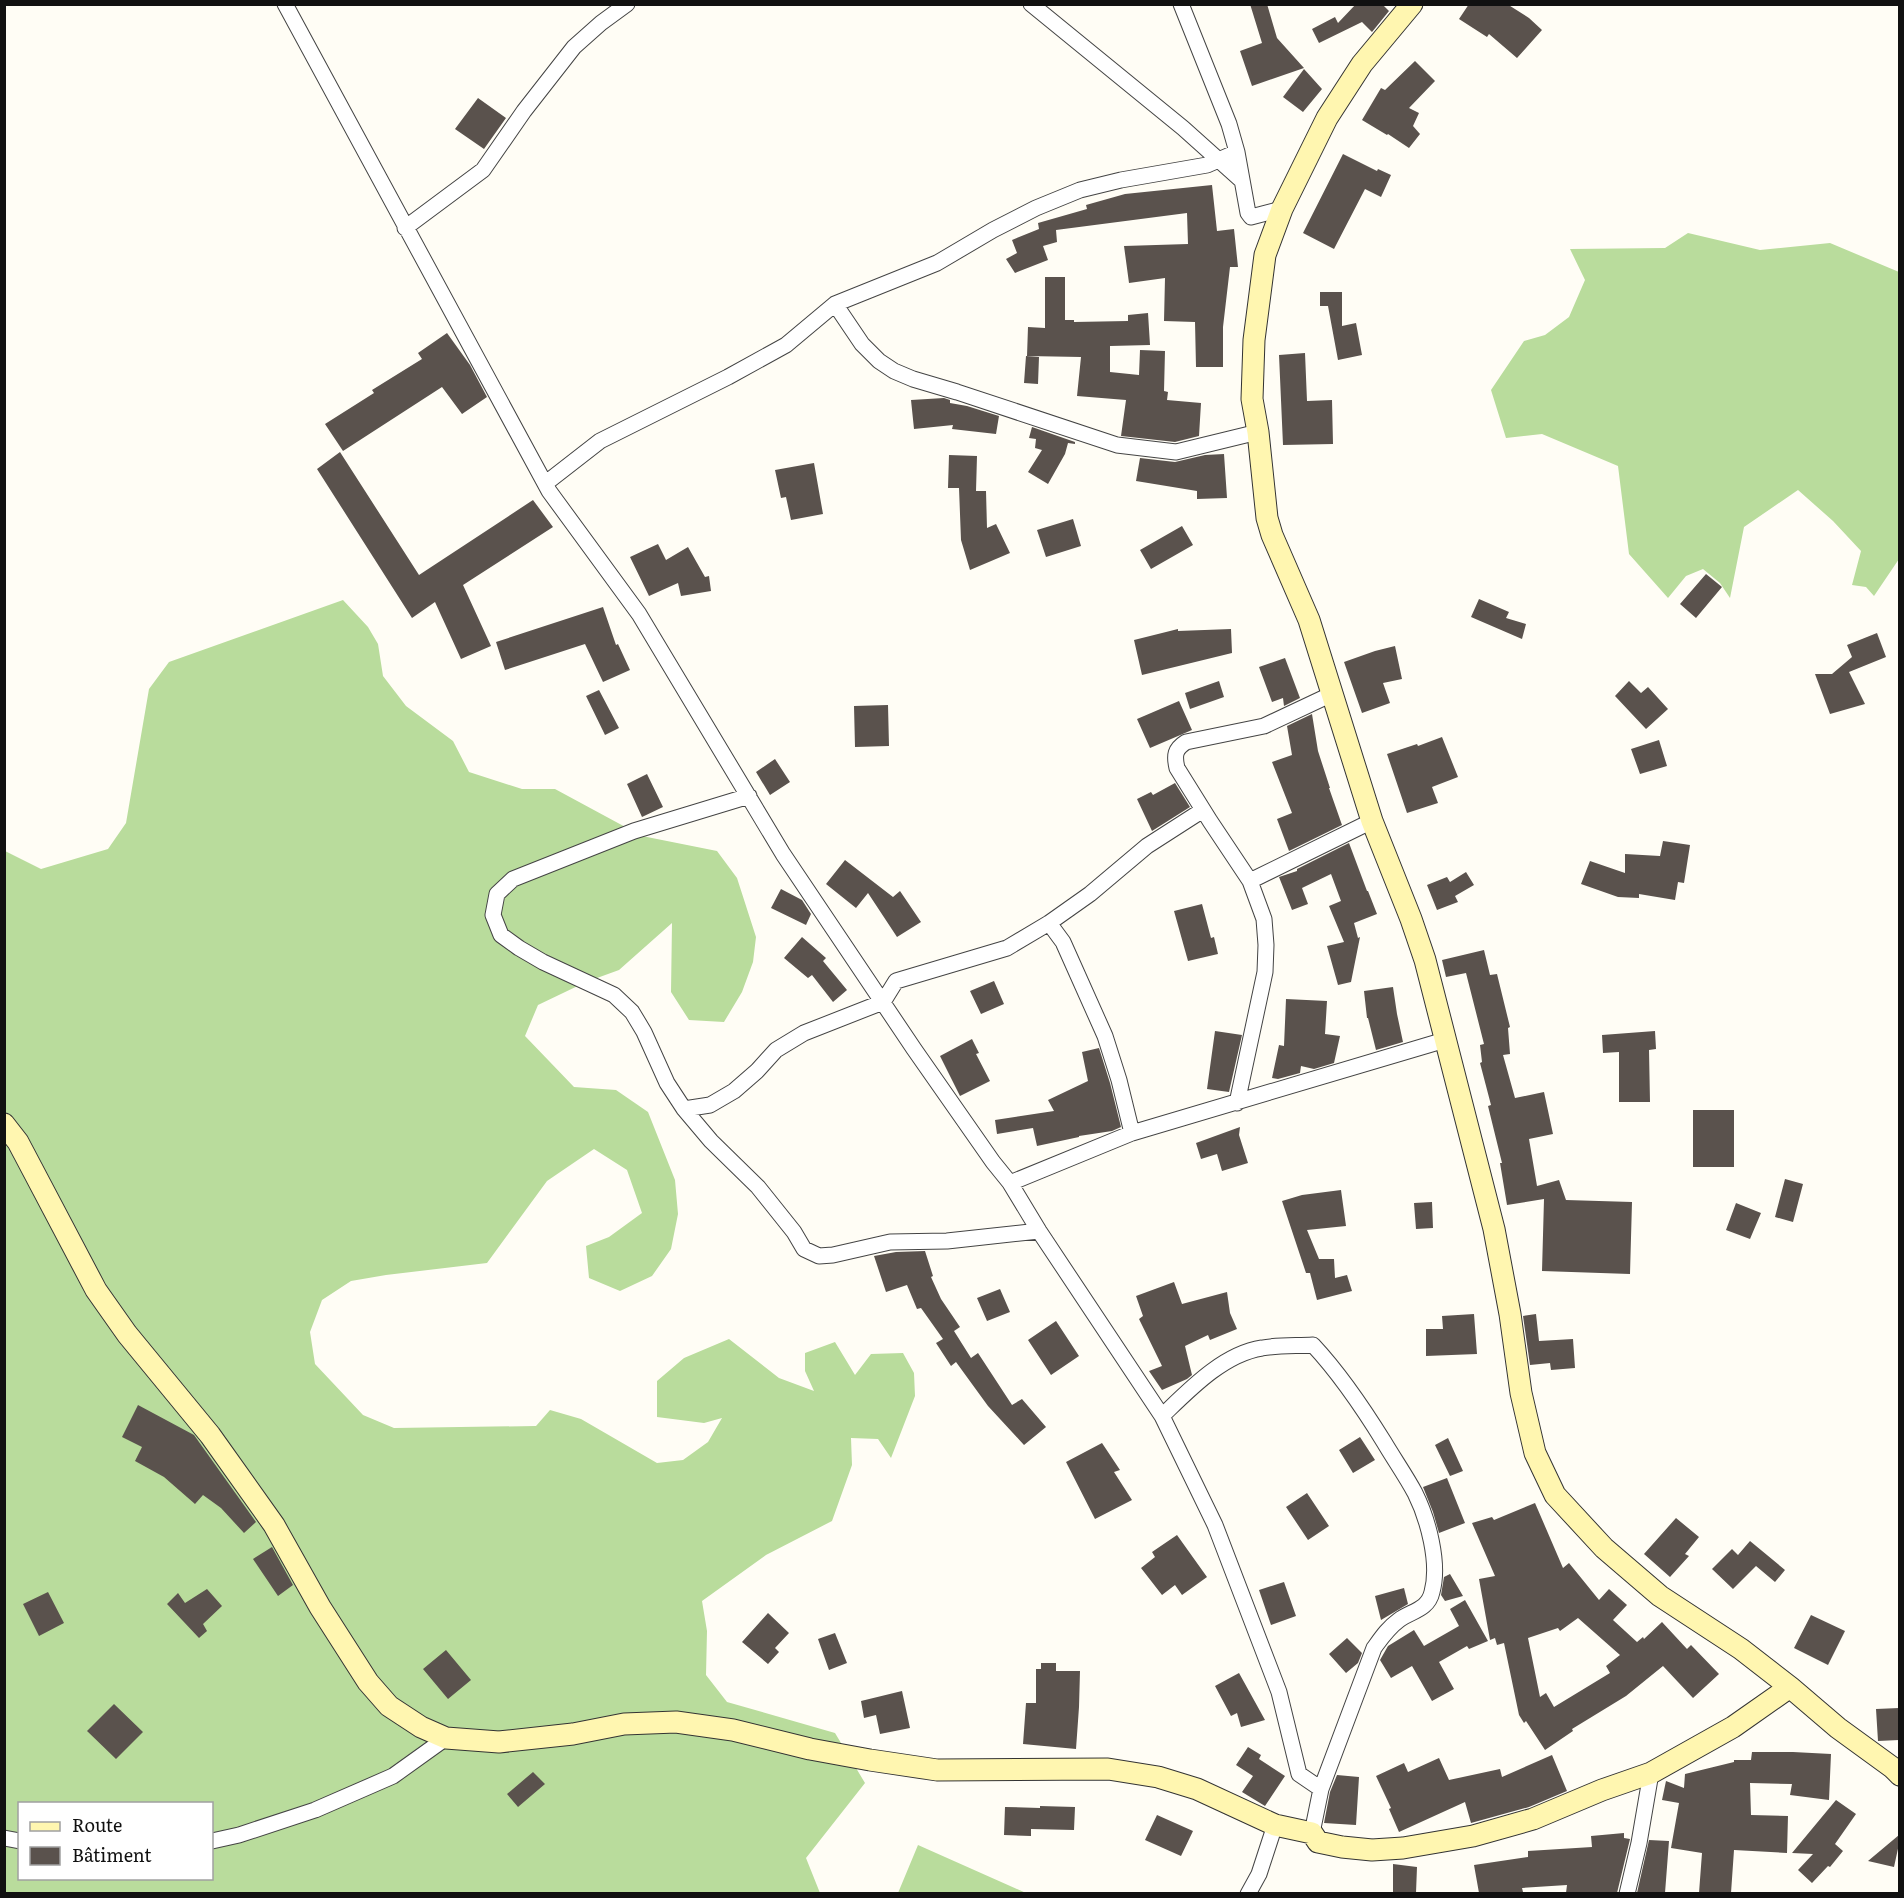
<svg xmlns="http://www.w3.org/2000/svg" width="1904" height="1898" font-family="Literata,serif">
	<rect width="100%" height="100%" fill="#fffdf5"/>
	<!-- forest -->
	<path fill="#b9dc9c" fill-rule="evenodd" d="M 1688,233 L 1760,250 L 1830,243 L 1899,272 L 1899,559 L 1874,596 L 1866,587 L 1852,585 L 1861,551 L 1833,521 L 1798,490 L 1744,527 L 1730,598 L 1720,583 L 1703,569 L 1686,576 L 1668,598 L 1629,554 L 1618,466 L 1542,434 L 1506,438 L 1491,390 L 1524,341 L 1545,335 L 1569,317 L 1585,280 L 1570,249 L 1665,248 Z
		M 343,600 L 368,627 L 378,644 L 383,676 L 406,706 L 453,741 L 469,772 L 522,789 L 555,789 L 642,836 L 717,851 L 737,878 L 756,937 L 753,962 L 742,992 L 724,1022 L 689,1020 L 671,992 L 672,923 L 619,970 L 586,982 L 538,1005 L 525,1036 L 574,1087 L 616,1090 L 648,1112 L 675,1180 L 678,1214 L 671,1249 L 652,1276 L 620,1291 L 589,1278 L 586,1246 L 609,1237 L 642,1213 L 627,1170 L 594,1149 L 547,1181 L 487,1263 L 386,1275 L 351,1281 L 322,1300 L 310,1332 L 315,1364 L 363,1415 L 394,1428 L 536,1426 L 550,1410 L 581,1419 L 657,1463 L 683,1460 L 708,1442 L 722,1418 L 704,1423 L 657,1417 L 657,1381 L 684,1358 L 729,1339 L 779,1378 L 814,1391 L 805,1371 L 805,1353 L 835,1342 L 855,1375 L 871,1354 L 903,1353 L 914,1373 L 915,1396 L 891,1458 L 878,1439 L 851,1438 L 852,1465 L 832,1521 L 766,1555 L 702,1601 L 707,1631 L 706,1675 L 727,1702 L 835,1733 L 865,1783 L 806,1858 L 820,1893 L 5,1894 L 5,851 L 41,869 L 108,849 L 126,823 L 149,689 L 169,662 ZM 20,1804 L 212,1804 L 212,1878 L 20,1878 Z
		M 918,1845 L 1026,1893 L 898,1893 Z"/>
	<!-- building -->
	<path fill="#5a524d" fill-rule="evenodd" d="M 1250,4 L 1267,4 L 1277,38 L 1304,68 L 1252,86 L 1240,51 L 1262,43 Z
		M 1356,4 L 1382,4 L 1389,11 L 1372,32 L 1362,22 L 1319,43 L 1312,29 L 1335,17 L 1338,23 Z
		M 1469,4 L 1507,4 L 1529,18 L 1542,30 L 1517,58 L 1489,34 L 1487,37 L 1459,19 Z
		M 1415,61 L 1435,81 L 1409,108 L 1419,113 L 1413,126 L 1420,134 L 1409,148 L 1388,134 L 1387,135 L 1362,120 L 1381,88 L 1385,90 Z
		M 1304,69 L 1322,89 L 1303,112 L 1283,97 Z
		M 478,98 L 506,118 L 484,149 L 455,129 Z
		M 1343,154 L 1377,171 L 1378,169 L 1391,175 L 1381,197 L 1365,189 L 1334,249 L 1303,233 Z
		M 1212,185 L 1217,231 L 1234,229 L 1238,267 L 1230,267 L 1223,327 L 1223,367 L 1196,367 L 1195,322 L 1164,321 L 1165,278 L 1129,283 L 1124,246 L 1188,244 L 1187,213 L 1056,230 L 1057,242 L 1043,246 L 1048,260 L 1015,273 L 1006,259 L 1017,253 L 1012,240 L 1039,229 L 1038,223 L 1087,209 L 1086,205 L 1125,194 Z
		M 1045,277 L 1065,277 L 1065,320 L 1074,320 L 1074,322 L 1128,321 L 1128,315 L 1148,313 L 1150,345 L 1110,346 L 1110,372 L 1139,375 L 1140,350 L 1165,351 L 1164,391 L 1168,392 L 1167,400 L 1201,403 L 1199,436 L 1175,442 L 1121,436 L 1126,400 L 1077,396 L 1081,357 L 1027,356 L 1028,327 L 1045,328 Z
		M 1320,292 L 1342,292 L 1342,326 L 1356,323 L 1362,355 L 1338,360 L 1328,306 L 1320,306 Z
		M 447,333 L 470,365 L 487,397 L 462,414 L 442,387 L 343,451 L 325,424 L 374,393 L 372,390 L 422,359 L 418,353 Z
		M 1305,353 L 1307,401 L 1332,400 L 1333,444 L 1283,445 L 1279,355 Z
		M 1026,356 L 1039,357 L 1038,384 L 1024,383 Z
		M 944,398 L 950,400 L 950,403 L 967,406 L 999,416 L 996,434 L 952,429 L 953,425 L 914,429 L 911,400 Z
		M 1032,427 L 1075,442 L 1075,444 L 1068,443 L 1065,454 L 1048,484 L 1028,472 L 1042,450 L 1035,448 L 1036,439 L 1029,438 Z
		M 340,452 L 419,575 L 533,500 L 553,527 L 463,585 L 491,646 L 461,659 L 435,602 L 412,618 L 317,469 Z
		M 1224,454 L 1227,498 L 1197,499 L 1197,491 L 1136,481 L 1140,458 L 1175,462 L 1205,455 Z
		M 949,455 L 977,456 L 976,491 L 986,491 L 987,528 L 996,524 L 1010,553 L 970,570 L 961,540 L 959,488 L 948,488 Z
		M 814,463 L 823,514 L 791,520 L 786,497 L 781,498 L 775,470 Z
		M 1073,519 L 1081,546 L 1046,557 L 1037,530 Z
		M 1182,526 L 1193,545 L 1151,569 L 1140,550 Z
		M 658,544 L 666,560 L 688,547 L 705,577 L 709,576 L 711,591 L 681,596 L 678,583 L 649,596 L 630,557 Z
		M 1706,574 L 1722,587 L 1696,618 L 1680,604 Z
		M 1479,599 L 1509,612 L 1506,618 L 1526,624 L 1522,639 L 1471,617 Z
		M 603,607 L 616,645 L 618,644 L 630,670 L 603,682 L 585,644 L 505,670 L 496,642 Z
		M 1178,629 L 1178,631 L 1231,629 L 1232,653 L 1142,675 L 1134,640 Z
		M 1877,633 L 1886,657 L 1849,672 L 1865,704 L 1830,714 L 1815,674 L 1832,674 L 1852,657 L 1847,645 Z
		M 1395,646 L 1402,679 L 1383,683 L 1390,703 L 1362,713 L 1344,662 L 1375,651 Z
		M 1285,658 L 1300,698 L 1284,706 L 1283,698 L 1272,702 L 1259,667 Z
		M 1219,681 L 1224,697 L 1190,709 L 1185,693 Z
		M 1629,681 L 1641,693 L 1648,687 L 1668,709 L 1646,729 L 1615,696 Z
		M 599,690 L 619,728 L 605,735 L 586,696 Z
		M 1179,701 L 1192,730 L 1150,748 L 1137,719 Z
		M 888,705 L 889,746 L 855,747 L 854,706 Z
		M 1312,714 L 1318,751 L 1330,788 L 1329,788 L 1342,825 L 1289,851 L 1277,819 L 1292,813 L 1272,762 L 1292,755 L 1287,726 Z
		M 1442,737 L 1458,777 L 1432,787 L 1438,803 L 1407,813 L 1387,754 L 1417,744 L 1418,746 Z
		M 1659,740 L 1667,766 L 1640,774 L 1631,749 Z
		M 775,759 L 790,782 L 770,795 L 756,772 Z
		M 647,774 L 663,807 L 642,817 L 627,784 Z
		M 1175,783 L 1190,807 L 1152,831 L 1137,799 L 1151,792 L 1153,795 Z
		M 1663,841 L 1690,845 L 1684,883 L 1678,882 L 1675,900 L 1639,894 L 1639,898 L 1618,897 L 1581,884 L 1590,861 L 1625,873 L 1625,854 L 1660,856 Z
		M 1349,843 L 1367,891 L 1368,891 L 1377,914 L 1354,923 L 1358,938 L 1360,937 L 1351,982 L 1338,985 L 1327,946 L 1344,942 L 1329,906 L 1341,901 L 1331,874 L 1302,888 L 1308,904 L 1292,910 L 1279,877 L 1297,871 L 1297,869 Z
		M 845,860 L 893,897 L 900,891 L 921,922 L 897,937 L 868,893 L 856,908 L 826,884 Z
		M 1466,872 L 1474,885 L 1455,896 L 1458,902 L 1437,910 L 1427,885 L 1447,877 L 1450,882 Z
		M 781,889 L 802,900 L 811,914 L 806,925 L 771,908 Z
		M 1202,904 L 1211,938 L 1214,937 L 1218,954 L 1188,961 L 1174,911 Z
		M 802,937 L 826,958 L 823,961 L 847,990 L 833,1002 L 812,975 L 808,978 L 784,958 Z
		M 1484,950 L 1490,975 L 1497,974 L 1510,1027 L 1508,1028 L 1510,1054 L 1503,1055 L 1515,1098 L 1544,1092 L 1553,1134 L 1529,1139 L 1537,1186 L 1559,1180 L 1566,1200 L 1632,1202 L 1630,1274 L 1542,1271 L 1544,1199 L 1507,1205 L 1500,1163 L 1502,1163 L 1488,1106 L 1491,1105 L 1480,1063 L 1482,1062 L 1480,1045 L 1484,1044 L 1466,973 L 1446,977 L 1442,960 Z
		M 994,981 L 1004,1004 L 981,1014 L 970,991 Z
		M 1393,987 L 1397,1014 L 1403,1042 L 1376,1050 L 1368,1018 L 1367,1018 L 1364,991 Z
		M 1286,999 L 1327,1001 L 1325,1034 L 1340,1036 L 1334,1063 L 1314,1069 L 1301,1066 L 1300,1073 L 1278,1079 L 1272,1078 L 1279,1045 L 1284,1046 Z
		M 1215,1031 L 1242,1035 L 1229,1092 L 1207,1089 Z
		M 1655,1031 L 1656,1049 L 1649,1050 L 1650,1102 L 1619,1102 L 1619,1052 L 1603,1053 L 1602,1035 Z
		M 972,1039 L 979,1053 L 976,1054 L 990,1081 L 960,1096 L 940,1056 Z
		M 1099,1048 L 1110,1083 L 1121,1127 L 1112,1131 L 1079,1136 L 1079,1137 L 1037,1146 L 1033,1128 L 997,1134 L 995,1120 L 1054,1111 L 1048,1100 L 1088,1081 L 1082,1052 Z
		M 1693,1110 L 1734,1110 L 1734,1167 L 1693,1167 Z
		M 1240,1127 L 1239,1135 L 1248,1163 L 1222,1171 L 1217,1154 L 1201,1159 L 1196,1143 Z
		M 1785,1179 L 1803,1184 L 1793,1222 L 1775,1217 Z
		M 1341,1190 L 1346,1226 L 1307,1230 L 1319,1259 L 1334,1259 L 1335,1278 L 1347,1275 L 1352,1291 L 1317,1300 L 1310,1273 L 1306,1273 L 1282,1201 L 1302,1195 Z
		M 1432,1202 L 1433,1228 L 1416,1229 L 1414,1203 Z
		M 1736,1203 L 1761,1213 L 1750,1239 L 1726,1230 Z
		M 925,1251 L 933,1276 L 931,1277 L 941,1299 L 960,1327 L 954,1331 L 971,1358 L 978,1353 L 1012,1405 L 1022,1399 L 1046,1427 L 1024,1445 L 988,1406 L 956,1362 L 951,1366 L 936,1343 L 943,1339 L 921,1308 L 917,1309 L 907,1285 L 886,1292 L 874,1256 L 896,1252 Z
		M 1174,1282 L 1182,1304 L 1227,1292 L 1230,1313 L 1237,1329 L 1210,1340 L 1208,1335 L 1185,1346 L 1192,1375 L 1187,1379 L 1162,1390 L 1149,1371 L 1162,1366 L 1139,1319 L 1143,1316 L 1136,1296 Z
		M 1000,1289 L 1010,1312 L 987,1321 L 977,1298 Z
		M 1474,1314 L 1477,1354 L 1426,1356 L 1426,1329 L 1443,1329 L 1442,1316 Z
		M 1536,1314 L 1539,1341 L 1573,1339 L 1575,1368 L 1551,1370 L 1550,1363 L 1530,1365 L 1523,1316 Z
		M 1056,1321 L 1079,1356 L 1051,1375 L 1028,1340 Z
		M 138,1405 L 194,1435 L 256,1522 L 244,1533 L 221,1508 L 203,1495 L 195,1504 L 164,1477 L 135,1461 L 142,1447 L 122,1437 Z
		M 1360,1437 L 1375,1460 L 1353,1473 L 1339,1450 Z
		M 1448,1438 L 1463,1471 L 1450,1476 L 1435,1445 Z
		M 1102,1443 L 1120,1470 L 1114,1472 L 1132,1500 L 1095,1519 L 1066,1462 Z
		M 1447,1478 L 1465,1523 L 1439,1533 L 1433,1512 L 1423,1487 Z
		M 1307,1493 L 1329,1526 L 1308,1540 L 1286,1507 Z
		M 1535,1503 L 1563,1568 L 1569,1563 L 1599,1600 L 1609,1589 L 1627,1605 L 1613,1620 L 1637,1642 L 1643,1637 L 1644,1639 L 1662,1622 L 1687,1649 L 1691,1645 L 1719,1674 L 1693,1698 L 1663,1666 L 1626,1696 L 1572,1729 L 1573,1731 L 1545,1750 L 1526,1721 L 1524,1723 L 1519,1715 L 1504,1643 L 1497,1645 L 1495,1638 L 1490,1640 L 1479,1579 L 1495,1576 L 1472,1523 L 1492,1517 L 1494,1520 ZM 1578,1618 L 1620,1655 L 1606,1666 L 1610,1673 L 1554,1707 L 1546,1693 L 1540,1697 L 1528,1638 L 1558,1628 L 1560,1631 Z
		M 1676,1518 L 1699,1537 L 1685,1554 L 1689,1556 L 1670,1577 L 1644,1554 Z
		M 1177,1535 L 1207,1577 L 1182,1595 L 1175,1585 L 1162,1595 L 1141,1568 L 1155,1557 L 1152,1552 Z
		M 1750,1541 L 1785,1570 L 1775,1582 L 1756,1566 L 1733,1589 L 1712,1569 L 1732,1549 L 1738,1555 Z
		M 272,1547 L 293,1585 L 278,1596 L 253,1559 Z
		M 1450,1574 L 1463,1596 L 1445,1601 L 1441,1595 L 1444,1577 Z
		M 1284,1582 L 1296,1616 L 1271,1625 L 1259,1590 Z
		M 1404,1588 L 1408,1604 L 1381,1620 L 1375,1596 Z
		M 207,1589 L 222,1606 L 203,1624 L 207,1631 L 199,1638 L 167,1604 L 178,1593 L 185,1603 Z
		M 48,1592 L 64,1623 L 39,1636 L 23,1604 Z
		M 1465,1600 L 1488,1641 L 1469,1649 L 1467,1646 L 1439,1662 L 1454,1689 L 1432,1701 L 1412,1666 L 1391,1678 L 1380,1660 L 1388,1646 L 1414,1630 L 1424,1646 L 1459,1626 L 1450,1609 Z
		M 768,1613 L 789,1633 L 775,1648 L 779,1652 L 768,1664 L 742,1642 Z
		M 1811,1615 L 1845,1631 L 1828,1665 L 1794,1648 Z
		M 835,1633 L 847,1663 L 829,1670 L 818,1639 Z
		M 1347,1638 L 1362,1653 L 1358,1663 L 1346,1673 L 1329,1654 Z
		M 446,1650 L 471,1680 L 448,1699 L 423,1669 Z
		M 1041,1663 L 1056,1663 L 1056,1671 L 1080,1671 L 1079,1707 L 1076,1749 L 1023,1744 L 1026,1703 L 1036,1703 L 1036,1669 L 1041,1669 Z
		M 1239,1673 L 1265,1720 L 1241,1727 L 1237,1713 L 1231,1716 L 1215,1686 Z
		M 902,1691 L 910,1728 L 880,1734 L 876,1715 L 864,1718 L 861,1701 Z
		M 114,1704 L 143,1732 L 116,1759 L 87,1731 Z
		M 1899,1708 L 1899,1740 L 1878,1741 L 1876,1709 Z
		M 1248,1747 L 1261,1755 L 1259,1759 L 1285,1776 L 1265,1806 L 1242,1792 L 1253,1776 L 1236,1765 Z
		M 1752,1752 L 1793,1752 L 1831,1754 L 1829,1800 L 1790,1795 L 1792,1784 L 1750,1783 L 1751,1815 L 1788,1816 L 1787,1853 L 1734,1850 L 1731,1893 L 1699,1893 L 1702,1853 L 1671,1848 L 1679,1803 L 1662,1800 L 1666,1781 L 1684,1788 L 1685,1774 L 1734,1762 L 1734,1760 L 1751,1760 Z
		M 1552,1755 L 1567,1791 L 1529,1807 L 1471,1823 L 1465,1802 L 1399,1832 L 1389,1809 L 1391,1808 L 1376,1776 L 1404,1763 L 1408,1772 L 1439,1758 L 1449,1780 L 1500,1769 L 1502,1777 Z
		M 533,1772 L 545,1784 L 518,1807 L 507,1794 Z
		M 1337,1775 L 1359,1777 L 1356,1825 L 1324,1823 L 1330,1792 Z
		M 1836,1800 L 1856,1814 L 1835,1844 L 1843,1851 L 1830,1867 L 1828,1866 L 1812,1883 L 1798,1870 L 1813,1854 L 1792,1853 Z
		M 1040,1806 L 1075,1807 L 1074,1830 L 1031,1829 L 1031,1836 L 1004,1835 L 1005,1807 L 1040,1808 Z
		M 1157,1815 L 1193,1831 L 1181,1856 L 1145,1840 Z
		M 1624,1833 L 1624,1838 L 1630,1839 L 1617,1893 L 1566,1893 L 1567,1885 L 1522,1888 L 1523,1892 L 1513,1893 L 1479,1893 L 1474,1865 L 1528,1857 L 1528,1851 L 1592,1847 L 1591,1836 Z
		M 1899,1835 L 1899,1844 L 1894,1867 L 1868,1861 Z
		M 1649,1840 L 1669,1841 L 1665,1893 L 1637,1893 Z
		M 1393,1864 L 1417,1867 L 1416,1893 L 1393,1893 Z"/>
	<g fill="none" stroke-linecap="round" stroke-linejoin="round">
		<defs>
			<path id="street" d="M 285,4 L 549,491 L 639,614 L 783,854 L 914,1049 L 993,1162 L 1010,1183 L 1039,1231 L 1162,1416 L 1215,1525 L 1279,1692 L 1299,1774 L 1321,1789 L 1312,1833
				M 1031,4 L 1183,128 L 1241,180
				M 1181,4 L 1229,124 L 1237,152 L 1248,213 L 1251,217 L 1282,209
				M 405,228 L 483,170 L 524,111 L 574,47 L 601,23 L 627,4
				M 835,304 L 862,344 L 879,361 L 894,371 L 913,379 L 957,392 L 1117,445 L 1176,452 L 1258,432
				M 546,483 L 600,441 L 728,377 L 786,345 L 835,304 L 937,263 L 993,230 L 1036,208 L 1080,190 L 1121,180 L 1207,165 L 1237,152
				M 749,796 L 634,831 L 513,879 L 497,894 L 493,915 L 501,935 L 519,948 L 543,962 L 614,995 L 632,1012 L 644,1032 L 667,1083 L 684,1109 L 711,1141 L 758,1187 L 794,1232 L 804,1249 L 819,1256 L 833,1255 L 890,1242 L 947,1241 L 1039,1231
				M 1250,881 L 1372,821
				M 1049,923 L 1063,942 L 1105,1036 L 1119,1080 L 1132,1133
				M 1237,1103 L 1265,972 L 1266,945 L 1264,919 L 1250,881 L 1210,821 L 1177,768 C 1174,755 1175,749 1186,742 L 1264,726 L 1332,694
				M 684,1109 L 710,1105 L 734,1091 L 757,1071 L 776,1050 L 804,1033 L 883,1002 L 896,981 L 1007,948 L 1049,923 L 1090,894 L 1147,846 L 1203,810
				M 1010,1183 L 1132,1133 L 1445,1040
				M 1162,1416 C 1189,1390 1223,1354 1262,1348 C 1278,1345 1296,1346 1313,1345 C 1341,1375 1363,1408 1384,1442 C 1394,1459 1406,1476 1415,1493 C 1428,1519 1440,1563 1432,1592 C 1428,1610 1411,1611 1399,1620 C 1388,1628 1382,1637 1374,1648 L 1321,1789
				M 4,1838 L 20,1841
				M 212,1841 L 239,1835 L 315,1810 L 393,1776 L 446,1738
				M 1248,1894 L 1259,1874 L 1275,1825
				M 1627,1894 L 1639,1843 L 1651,1773"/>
			<path id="secondary" d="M 1412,4 L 1362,64 L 1327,118 L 1282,209 L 1265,255 L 1254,340 L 1252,399 L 1258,432 L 1267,518 L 1272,535 L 1309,620 L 1372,821 L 1411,919 L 1425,960 L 1494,1229 L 1510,1314 L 1521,1393 L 1535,1453 L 1555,1495 L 1604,1548 L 1660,1596 L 1741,1649 L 1790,1687 L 1838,1728 L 1893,1768 L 1900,1775
				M 4,1124 L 18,1142 L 96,1290 L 127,1334 L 210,1435 L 274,1525 L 320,1607 L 368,1682 L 389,1706 L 421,1727 L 446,1738 L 499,1742 L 573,1734 L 624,1724 L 676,1722 L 733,1730 L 810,1749 L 870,1760 L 937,1770 L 1108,1769 L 1158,1777 L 1197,1789 L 1275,1825 L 1312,1833 L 1318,1842 L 1342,1847 L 1372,1850 L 1403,1848 L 1473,1836 L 1533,1819 L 1602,1790 L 1651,1773 L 1733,1727 L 1790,1687"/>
		</defs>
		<!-- street casing -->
		<use href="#street" stroke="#444" stroke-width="17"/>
		<!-- secondary casing -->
		<use href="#secondary" stroke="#333" stroke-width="23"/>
		<!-- street -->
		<use href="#street" stroke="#fff" stroke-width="15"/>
		<!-- secondary -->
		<use href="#secondary" stroke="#fff6b0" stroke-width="21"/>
	</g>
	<!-- border -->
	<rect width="1904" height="1898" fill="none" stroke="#111111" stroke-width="12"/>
	<!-- legend -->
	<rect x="18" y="1802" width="195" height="78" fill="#ffffff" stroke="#a0a0a0" stroke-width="1.5"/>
	<rect x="30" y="1822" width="30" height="9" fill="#fff6b0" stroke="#a0a0a0" stroke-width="1.5"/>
	<text x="72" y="1832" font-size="18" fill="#111111">Route</text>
	<rect x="30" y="1847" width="30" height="18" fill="#5a524d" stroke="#a0a0a0" stroke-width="1.5"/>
	<text x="72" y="1862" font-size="18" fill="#111111">Bâtiment</text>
</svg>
